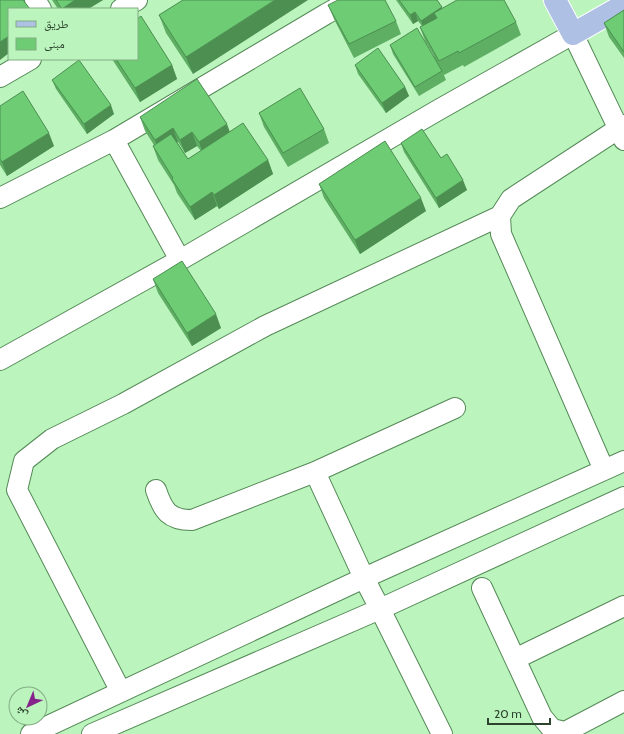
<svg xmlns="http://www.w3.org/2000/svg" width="624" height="734" font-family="Cabin,'Noto Naskh Arabic',sans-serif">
	<rect width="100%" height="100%" fill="#bcf4bd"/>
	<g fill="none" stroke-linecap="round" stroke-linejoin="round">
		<defs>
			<path id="minor" d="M 35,0 L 41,9
				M 121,9 L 137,0
				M 0,77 L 31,59
				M 114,140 L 180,260
				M 0,198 L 114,140 L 326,14 L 351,0
				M 0,360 L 180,260 L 440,109 L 573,34 L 624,140
				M 604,470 L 501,234 L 500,216 L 511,199 L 624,125
				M 315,472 L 364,578 L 380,609 L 442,734
				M 156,490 C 163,511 169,520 192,520 L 315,472 L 455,408
				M 482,588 L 542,717 L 552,729 L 565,732 L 624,701
				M 515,659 L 624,606
				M 121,692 L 17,490 L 24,461 L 52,439 L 123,404 L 265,326 L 500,216
				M 31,734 L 364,578 L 624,461
				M 92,734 L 380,609 L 624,497"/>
			<path id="major" d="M 555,0 L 573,34 L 624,5"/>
		</defs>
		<!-- minor casing -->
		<use href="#minor" stroke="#548957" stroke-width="22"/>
		<!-- major casing -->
		<use href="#major" stroke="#fff" stroke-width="24"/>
		<!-- minor -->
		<use href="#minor" stroke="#fff" stroke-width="20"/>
		<!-- major -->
		<use href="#major" stroke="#afc0e5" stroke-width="22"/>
	</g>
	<!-- wall -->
	<path fill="#5eaf64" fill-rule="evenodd" d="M 52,0 L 103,0 L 88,9 L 58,9 Z
		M 183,0 L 193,74 L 166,33 L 159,15 Z
		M 396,0 L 437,0 L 442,8 L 516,22 L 521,35 L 464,67 L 463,65 L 444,75 L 443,73 L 446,80 L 419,96 L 393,54 L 390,45 L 434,56 L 425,41 L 420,27 L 422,26 L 418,21 L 413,24 Z
		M 328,5 L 396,21 L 401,34 L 354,58 L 334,19 Z
		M 624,10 L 624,58 L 609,37 L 604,23 Z
		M 112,59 L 137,59 L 172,65 L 177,79 L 140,102 Z
		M 355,65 L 405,87 L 409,96 L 386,113 L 358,74 Z
		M 52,80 L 114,114 L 87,134 L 56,89 Z
		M 0,106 L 54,146 L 7,176 L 0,165 Z
		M 259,113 L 324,129 L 329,143 L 288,167 L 264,127 Z
		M 140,117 L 230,132 L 268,160 L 273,174 L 219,209 L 217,206 L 195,220 L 177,193 L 174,185 L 158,160 L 153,146 L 154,145 L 145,131 ZM 177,142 L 178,142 L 185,153 L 197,146 L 201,151 L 188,159 Z
		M 401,143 L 441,158 L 467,190 L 439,208 L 404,152 Z
		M 319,184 L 426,211 L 360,254 L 324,198 Z
		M 153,279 L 221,328 L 192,346 L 158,293 Z"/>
	<!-- shaded-wall -->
	<path fill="#4c8f51" d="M 75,0 L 103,0 L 88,9 L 62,9 Z
		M 275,0 L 308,0 L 193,74 L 186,57 Z
		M 442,7 L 445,16 L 437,18 L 434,13 L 438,21 L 425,31 L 421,21 Z
		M 415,12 L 418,21 L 413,24 L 410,15 Z
		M 9,36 L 9,53 L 0,60 L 0,42 Z
		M 172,65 L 177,79 L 140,102 L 135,88 Z
		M 405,87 L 409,96 L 386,113 L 382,103 Z
		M 111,105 L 114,114 L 87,134 L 84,124 Z
		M 227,124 L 232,138 L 204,156 L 199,142 Z
		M 173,128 L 178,142 L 160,153 L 155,140 Z
		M 192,132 L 197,146 L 185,153 L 180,140 Z
		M 49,133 L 54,146 L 7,176 L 2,162 Z
		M 268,160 L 273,174 L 219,209 L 214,195 Z
		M 463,180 L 467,190 L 439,208 L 436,198 Z
		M 212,192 L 217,206 L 195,220 L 190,207 Z
		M 421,198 L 426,211 L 360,254 L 355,240 Z
		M 216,314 L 221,328 L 192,346 L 187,333 Z"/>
	<!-- building -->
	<path fill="#6dcc74" stroke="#4c8f51" d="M 0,0 L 23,0 L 30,9 L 9,9 L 9,36 L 0,42 Z
		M 56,0 L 75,0 L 62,9 Z
		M 183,0 L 275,0 L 186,57 L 159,15 Z
		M 338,0 L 385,0 L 396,21 L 349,44 L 328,5 Z
		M 399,0 L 437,0 L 442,7 L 421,21 L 415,12 L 410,15 Z
		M 457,0 L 504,0 L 516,22 L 459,53 L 458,51 L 439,61 L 420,27 L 437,18 L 434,13 Z
		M 624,10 L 624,52 L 604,23 Z
		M 141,16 L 172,65 L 135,88 L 116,59 L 137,59 L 137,19 Z
		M 417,28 L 442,71 L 415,87 L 390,45 Z
		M 378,48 L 405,87 L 382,103 L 355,65 Z
		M 79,60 L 111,105 L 84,124 L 52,80 Z
		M 197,79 L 227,124 L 199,142 L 192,132 L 180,140 L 173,128 L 155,140 L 140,117 Z
		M 300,88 L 324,129 L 283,153 L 259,113 Z
		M 23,91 L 49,133 L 2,162 L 0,159 L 0,106 Z
		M 243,123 L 268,160 L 214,195 L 212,192 L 190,207 L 172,179 L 173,178 L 153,146 L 171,134 L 188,159 Z
		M 422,129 L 441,158 L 447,154 L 463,180 L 436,198 L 401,143 Z
		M 385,141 L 421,198 L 355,240 L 319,184 Z
		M 182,261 L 216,314 L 187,333 L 153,279 Z"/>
	<!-- legend -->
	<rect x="8" y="8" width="130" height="52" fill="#bcf4bd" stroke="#82ad83"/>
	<rect x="16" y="21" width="20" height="6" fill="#afc0e5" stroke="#82ad83"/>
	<text x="44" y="28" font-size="12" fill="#2c432d">طريق</text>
	<rect x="16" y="38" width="20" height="12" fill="#6dcc74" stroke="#82ad83"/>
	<text x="44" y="48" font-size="12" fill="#2c432d">مبنى</text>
	<!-- north arrow -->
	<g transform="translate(28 706) rotate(224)"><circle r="19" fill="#bcf4bd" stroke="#82ad83"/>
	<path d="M0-3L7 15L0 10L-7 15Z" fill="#86248c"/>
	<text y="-6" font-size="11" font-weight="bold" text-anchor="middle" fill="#2c432d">ش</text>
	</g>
	<!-- scale -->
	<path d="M488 718v6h62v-6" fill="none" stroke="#2c432d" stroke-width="2"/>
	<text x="494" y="718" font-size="12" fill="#2c432d" stroke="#bcf4bd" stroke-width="3" paint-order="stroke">20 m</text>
</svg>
